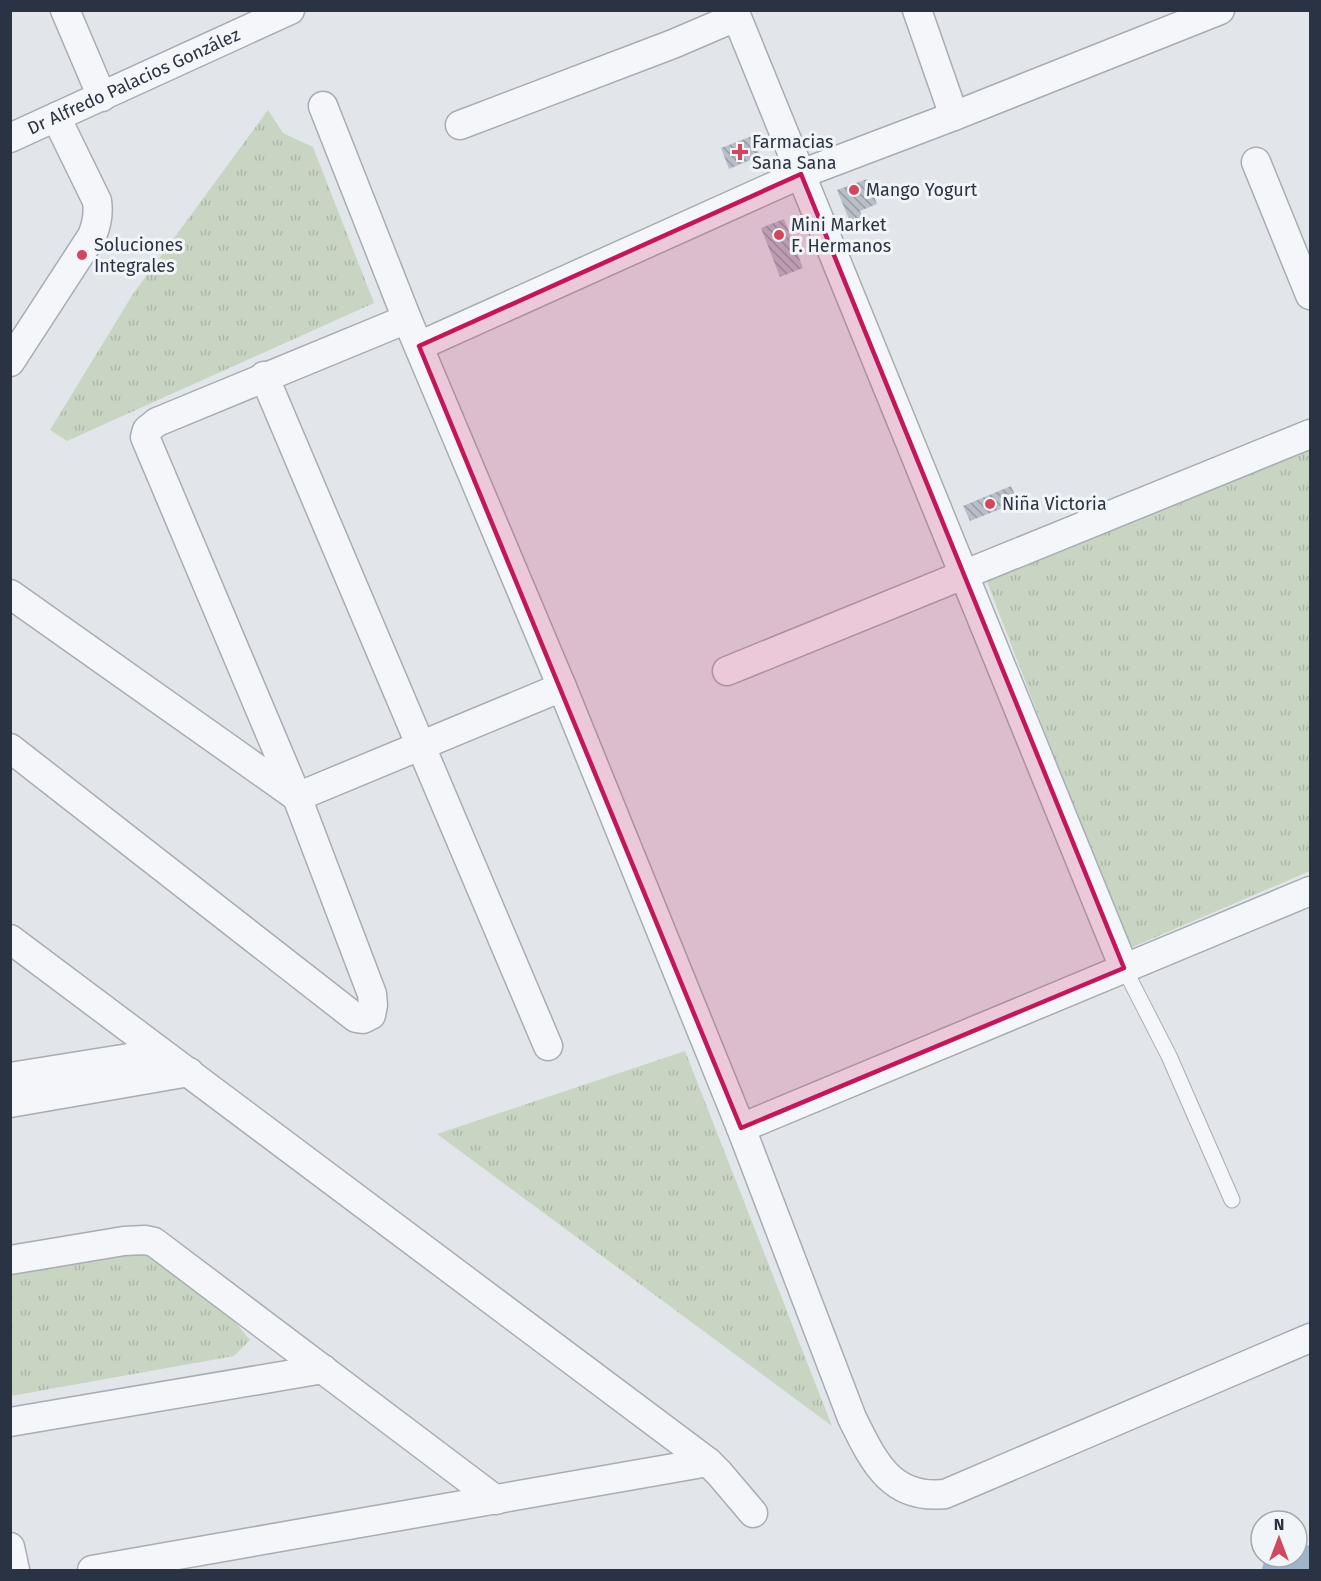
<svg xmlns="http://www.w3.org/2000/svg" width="1321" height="1581" font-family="'Fira Sans',sans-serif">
	<defs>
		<pattern id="park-tufts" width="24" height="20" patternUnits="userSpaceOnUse" patternTransform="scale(1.5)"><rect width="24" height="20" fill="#c8d5c3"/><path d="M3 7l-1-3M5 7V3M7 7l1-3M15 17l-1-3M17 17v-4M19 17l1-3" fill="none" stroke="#acb7a9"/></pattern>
		<pattern id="building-back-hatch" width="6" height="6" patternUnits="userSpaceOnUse" patternTransform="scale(1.5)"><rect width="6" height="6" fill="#b9bfc8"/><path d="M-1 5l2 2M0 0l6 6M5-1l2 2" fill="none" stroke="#979ca4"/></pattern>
	</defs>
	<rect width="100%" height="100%" fill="#e2e6eb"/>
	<!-- park -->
	<path fill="url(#park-tufts)" d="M 268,110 L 283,133 L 313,147 L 374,303 L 67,441 L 50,430 L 133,294 Z
		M 1310,438 L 1310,871 L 1128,949 L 981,566 Z
		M 685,1051 L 832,1426 L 437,1134 Z
		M 133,1243 L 226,1311 L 250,1340 L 234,1356 L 11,1396 L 11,1269 Z"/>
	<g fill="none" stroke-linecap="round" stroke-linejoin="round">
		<!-- canal -->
		<path stroke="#9db4cb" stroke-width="30" d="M 1277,1570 L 1310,1560"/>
	</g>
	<!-- building -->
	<path fill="url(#building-back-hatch)" d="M 752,136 L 760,156 L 729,169 L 721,148 Z
		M 867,179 L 877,204 L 860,211 L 864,224 L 853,229 L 837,190 Z
		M 784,219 L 803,268 L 780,277 L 761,228 Z
		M 1011,486 L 1018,502 L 970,521 L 963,506 Z"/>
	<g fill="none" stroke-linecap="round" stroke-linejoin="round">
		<defs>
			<path id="service" d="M 1124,968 L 1169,1056 L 1232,1200"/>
			<g id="minor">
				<path d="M 65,10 L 102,97"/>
				<path d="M 734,10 L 1124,968"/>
				<path d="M 917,10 L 954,116"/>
				<path d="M 323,106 L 407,319 L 562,687 L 741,1128 L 852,1418 C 873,1460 890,1500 945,1494 L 1310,1338"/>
				<path d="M 460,125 L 673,44 L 736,17"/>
				<path id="s1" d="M 10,138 L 290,10"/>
				<path d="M 1256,162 L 1310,295"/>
				<path d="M 419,346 L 801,174 L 954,116 L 1220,10"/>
				<path d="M 10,362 L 92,236 C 97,224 99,214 97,201 L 56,117"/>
				<path d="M 264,376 L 548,1046"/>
				<path d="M 10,594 L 297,797"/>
				<path d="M 727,671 L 1310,434"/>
				<path d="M 10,748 L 356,1018 L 363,1019 L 371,1015 L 373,1005 L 372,994 L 297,797 L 145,437 L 147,430 L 157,422 L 407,319"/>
				<path d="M 297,797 L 562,687"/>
				<path d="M 10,939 L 708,1462 L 719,1473 L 753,1513"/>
				<path d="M 10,1077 L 160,1053"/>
				<path d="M 10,1103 L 189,1072"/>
				<path d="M 741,1128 L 1310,891"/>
				<path d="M 10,1260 L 124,1241 L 145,1240 L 154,1242 L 496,1500"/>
				<path d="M 10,1422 L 323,1369"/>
				<path d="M 10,1547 L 15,1570"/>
				<path d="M 92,1570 L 708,1462"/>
			</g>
		</defs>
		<!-- service casing -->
		<use href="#service" stroke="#a7adb5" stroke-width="17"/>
		<!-- minor casing -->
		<use href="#minor" stroke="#a7adb5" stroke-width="31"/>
		<!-- service -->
		<use href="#service" stroke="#f5f6f9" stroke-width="15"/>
		<!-- minor -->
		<use href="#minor" stroke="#f5f6f9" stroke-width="28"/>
	</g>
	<!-- marked area -->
	<path fill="#c2185b" fill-opacity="0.2" stroke="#c2185b" stroke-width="4.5" stroke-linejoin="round" d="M 801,174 L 1124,968 L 741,1128 L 419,346 Z"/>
	<!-- markers -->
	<g fill="#d0475e" stroke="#f2f5f8" stroke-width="2">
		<path d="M737 143h6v6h6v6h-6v6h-6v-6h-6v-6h6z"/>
		<circle cx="854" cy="190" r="6"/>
		<circle cx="779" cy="235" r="6"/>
		<circle cx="82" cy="255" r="6"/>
		<circle cx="990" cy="504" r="6"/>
	</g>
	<g text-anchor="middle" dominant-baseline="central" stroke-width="6" stroke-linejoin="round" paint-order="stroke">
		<!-- street labels -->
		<g font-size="18" fill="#2a3343" stroke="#f2f5f8">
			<text stroke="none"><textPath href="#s1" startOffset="136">Dr Alfredo Palacios González</textPath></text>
		</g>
		<!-- poi labels -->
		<g font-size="18" fill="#2a3343" stroke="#f2f5f8" text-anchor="start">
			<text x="752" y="142">Farmacias<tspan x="752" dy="21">Sana Sana</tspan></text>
			<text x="866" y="190">Mango Yogurt</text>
			<text x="791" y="225">Mini Market<tspan x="791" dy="21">F. Hermanos</tspan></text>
			<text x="94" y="245">Soluciones<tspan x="94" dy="21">Integrales</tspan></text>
			<text x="1002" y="504">Niña Victoria</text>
		</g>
	</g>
	<!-- border -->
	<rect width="1321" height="1581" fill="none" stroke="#2a3343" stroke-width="24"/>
	<!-- north arrow -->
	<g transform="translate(1279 1539)"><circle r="28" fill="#f2f5f8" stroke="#a2a7b0" stroke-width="1.5"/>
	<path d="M0-4.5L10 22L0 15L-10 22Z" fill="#d0475e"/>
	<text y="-9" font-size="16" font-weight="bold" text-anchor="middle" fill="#2a3343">N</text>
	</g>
</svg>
